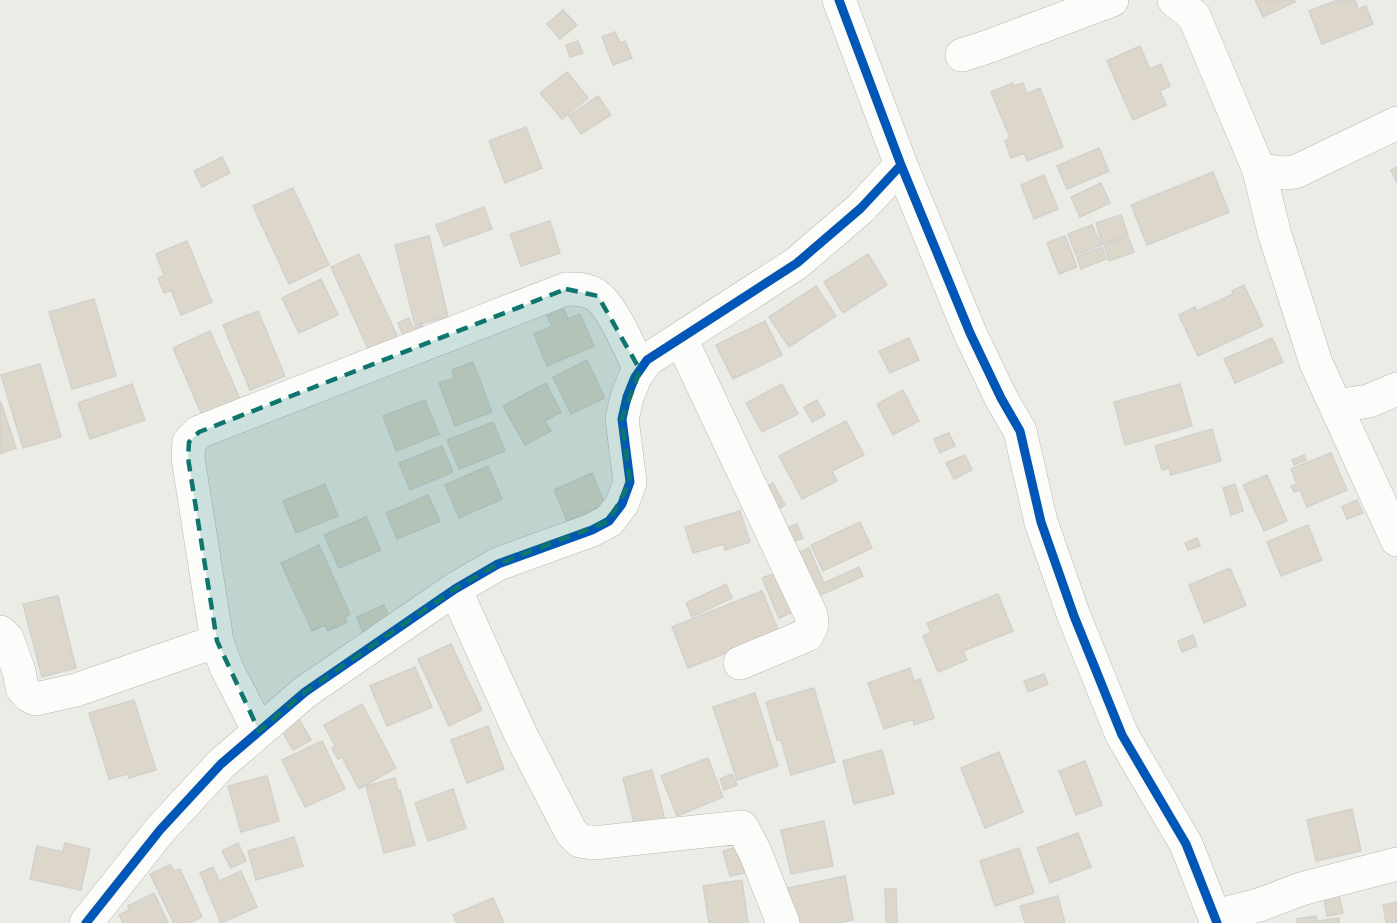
<svg xmlns="http://www.w3.org/2000/svg" width="1397" height="923" font-family="'Noto Sans',sans-serif">
	<rect width="100%" height="100%" fill="#ecece7"/>
	<!-- building -->
	<path fill="#ddd6cb" stroke="#d2d1cd" stroke-width="1.5" d="M 1255,0 L 1294,0 L 1295,2 L 1263,17 Z
		M 1338,0 L 1355,0 L 1358,9 L 1366,6 L 1373,24 L 1322,44 L 1309,11 Z
		M 563,10 L 577,25 L 560,39 L 547,24 Z
		M 615,32 L 620,43 L 625,41 L 632,58 L 613,65 L 602,37 Z
		M 578,41 L 583,53 L 570,57 L 566,45 Z
		M 1140,46 L 1150,69 L 1161,64 L 1170,86 L 1160,91 L 1166,105 L 1133,120 L 1107,61 Z
		M 567,72 L 588,98 L 562,119 L 540,93 Z
		M 1013,83 L 1014,86 L 1023,83 L 1027,94 L 1040,88 L 1063,147 L 1027,161 L 1024,153 L 1011,158 L 1005,141 L 1010,138 L 991,92 Z
		M 598,96 L 611,115 L 581,134 L 569,116 Z
		M 526,127 L 542,168 L 505,183 L 489,141 Z
		M 1099,148 L 1109,171 L 1067,189 L 1057,166 Z
		M 222,157 L 230,173 L 202,187 L 194,171 Z
		M 1397,167 L 1397,183 L 1391,170 Z
		M 1213,172 L 1229,212 L 1147,245 L 1131,205 Z
		M 1044,175 L 1058,209 L 1034,219 L 1021,185 Z
		M 1101,183 L 1110,203 L 1080,217 L 1071,197 Z
		M 293,188 L 329,265 L 289,284 L 253,206 Z
		M 484,207 L 492,229 L 444,246 L 436,225 Z
		M 1121,215 L 1128,235 L 1102,244 L 1096,223 Z
		M 550,221 L 560,253 L 521,266 L 510,234 Z
		M 1092,225 L 1101,245 L 1076,255 L 1068,234 Z
		M 429,236 L 448,317 L 415,325 L 395,245 Z
		M 1065,236 L 1077,267 L 1059,274 L 1047,243 Z
		M 1128,237 L 1134,252 L 1109,261 L 1104,245 Z
		M 187,241 L 212,302 L 181,315 L 171,290 L 164,293 L 158,278 L 164,275 L 156,254 Z
		M 1102,247 L 1106,259 L 1081,269 L 1077,257 Z
		M 359,254 L 399,340 L 370,353 L 331,267 Z
		M 868,254 L 887,285 L 843,313 L 824,282 Z
		M 321,279 L 338,315 L 299,333 L 282,298 Z
		M 1244,285 L 1263,326 L 1198,356 L 1179,315 L 1195,307 L 1197,311 L 1233,294 L 1232,291 Z
		M 816,286 L 836,316 L 789,347 L 769,317 Z
		M 94,299 L 116,376 L 72,389 L 49,312 Z
		M 564,309 L 568,319 L 580,314 L 594,346 L 547,366 L 534,334 L 552,326 L 547,316 Z
		M 258,311 L 285,376 L 250,390 L 223,325 Z
		M 409,318 L 413,328 L 422,325 L 426,335 L 407,344 L 398,323 Z
		M 765,321 L 782,355 L 733,379 L 716,345 Z
		M 210,331 L 240,399 L 202,415 L 173,348 Z
		M 909,338 L 919,360 L 890,373 L 879,351 Z
		M 1272,338 L 1283,362 L 1235,383 L 1224,359 Z
		M 587,360 L 605,398 L 571,414 L 553,377 Z
		M 473,362 L 492,412 L 455,426 L 439,383 L 454,378 L 452,370 Z
		M 40,364 L 61,437 L 23,448 L 1,375 Z
		M 546,383 L 561,412 L 545,421 L 551,431 L 525,445 L 503,406 Z
		M 132,384 L 145,420 L 90,439 L 78,403 Z
		M 782,384 L 798,414 L 762,432 L 746,403 Z
		M 1180,384 L 1192,426 L 1125,445 L 1114,402 Z
		M 903,390 L 919,421 L 893,435 L 877,404 Z
		M 425,400 L 439,434 L 396,451 L 383,416 Z
		M 817,400 L 825,415 L 812,422 L 804,407 Z
		M 1,402 L 16,448 L 0,454 L 0,403 Z
		M 846,421 L 864,455 L 832,471 L 837,481 L 802,499 L 779,456 Z
		M 493,422 L 505,451 L 459,469 L 447,440 Z
		M 1212,429 L 1221,461 L 1171,475 L 1169,468 L 1162,470 L 1155,446 Z
		M 949,433 L 955,446 L 940,453 L 934,439 Z
		M 442,446 L 453,472 L 410,490 L 399,463 Z
		M 1331,453 L 1347,490 L 1307,507 L 1300,490 L 1294,492 L 1291,486 L 1297,484 L 1291,469 Z
		M 965,455 L 972,470 L 954,479 L 946,463 Z
		M 1304,455 L 1306,460 L 1294,465 L 1292,460 Z
		M 488,466 L 502,499 L 459,518 L 445,485 Z
		M 592,473 L 605,504 L 567,521 L 554,490 Z
		M 1267,475 L 1287,521 L 1264,531 L 1243,485 Z
		M 773,483 L 785,505 L 773,512 L 761,489 Z
		M 325,484 L 338,516 L 296,533 L 283,501 Z
		M 1235,484 L 1243,511 L 1231,515 L 1223,488 Z
		M 428,495 L 440,521 L 397,539 L 386,513 Z
		M 1357,500 L 1363,513 L 1347,519 L 1342,507 Z
		M 740,511 L 750,542 L 725,550 L 724,544 L 693,553 L 685,527 Z
		M 366,517 L 381,550 L 339,568 L 324,535 Z
		M 860,522 L 872,548 L 823,571 L 811,545 Z
		M 797,524 L 803,538 L 788,544 L 782,530 Z
		M 1308,525 L 1322,560 L 1281,576 L 1267,542 Z
		M 1197,538 L 1200,546 L 1188,550 L 1185,543 Z
		M 319,545 L 350,614 L 345,617 L 347,622 L 328,631 L 325,625 L 312,631 L 281,563 Z
		M 809,548 L 824,583 L 859,567 L 863,576 L 814,598 L 794,555 Z
		M 1230,568 L 1246,605 L 1204,623 L 1189,585 Z
		M 778,572 L 795,611 L 779,618 L 762,578 Z
		M 726,584 L 732,598 L 692,617 L 686,603 Z
		M 762,591 L 779,632 L 688,668 L 672,627 Z
		M 998,594 L 1013,631 L 963,651 L 967,660 L 938,672 L 923,636 L 931,633 L 927,623 Z
		M 58,596 L 76,668 L 42,677 L 23,604 Z
		M 384,605 L 391,620 L 363,633 L 357,617 Z
		M 1193,635 L 1197,646 L 1182,652 L 1178,641 Z
		M 451,644 L 482,710 L 449,726 L 418,659 Z
		M 415,667 L 432,707 L 387,726 L 370,686 Z
		M 910,668 L 914,681 L 920,679 L 934,718 L 914,725 L 913,719 L 884,729 L 868,683 Z
		M 1044,674 L 1048,684 L 1028,692 L 1024,681 Z
		M 814,688 L 835,762 L 791,775 L 781,740 L 777,740 L 766,702 Z
		M 755,693 L 778,766 L 737,780 L 713,707 Z
		M 134,700 L 156,770 L 129,778 L 128,774 L 109,779 L 89,713 Z
		M 362,704 L 396,768 L 359,789 L 342,757 L 338,759 L 332,748 L 335,746 L 324,725 Z
		M 299,719 L 311,740 L 293,750 L 281,729 Z
		M 488,726 L 504,769 L 467,783 L 451,740 Z
		M 322,741 L 345,789 L 305,807 L 282,760 Z
		M 882,750 L 894,794 L 854,804 L 843,761 Z
		M 999,752 L 1023,812 L 985,828 L 961,768 Z
		M 708,758 L 723,797 L 677,816 L 661,776 Z
		M 1085,761 L 1102,805 L 1076,815 L 1059,771 Z
		M 652,770 L 665,820 L 635,827 L 623,778 Z
		M 732,774 L 737,785 L 724,790 L 720,779 Z
		M 267,776 L 279,821 L 241,832 L 228,786 Z
		M 395,778 L 398,791 L 400,790 L 415,845 L 384,853 L 366,786 Z
		M 453,789 L 466,828 L 428,841 L 415,803 Z
		M 1352,809 L 1361,851 L 1316,861 L 1307,820 Z
		M 824,821 L 833,866 L 791,874 L 781,830 Z
		M 1078,833 L 1091,867 L 1050,883 L 1037,848 Z
		M 294,837 L 303,866 L 256,880 L 248,851 Z
		M 65,843 L 90,849 L 81,890 L 30,879 L 37,846 L 63,852 Z
		M 238,843 L 246,861 L 231,868 L 222,851 Z
		M 742,846 L 749,872 L 730,876 L 723,851 Z
		M 1019,848 L 1034,893 L 995,906 L 980,861 Z
		M 170,865 L 174,871 L 180,869 L 202,917 L 189,923 L 174,923 L 150,874 Z
		M 213,867 L 219,881 L 241,871 L 257,907 L 221,923 L 200,873 Z
		M 845,876 L 853,920 L 838,923 L 795,923 L 788,888 Z
		M 742,880 L 748,923 L 709,923 L 703,886 Z
		M 885,889 L 896,889 L 897,923 L 886,923 Z
		M 154,893 L 168,923 L 123,923 L 119,915 L 129,910 L 128,906 Z
		M 1058,896 L 1065,923 L 1025,923 L 1020,906 Z
		M 1339,896 L 1343,913 L 1327,916 L 1324,899 Z
		M 493,898 L 504,923 L 457,923 L 453,915 Z
		M 1397,902 L 1397,923 L 1386,923 L 1383,905 Z
		M 1316,916 L 1317,921 L 1339,918 L 1339,923 L 1297,923 L 1297,919 Z"/>
	<g fill="none" stroke-linecap="round" stroke-linejoin="round">
		<defs>
			<path id="minor" d="M 839,0 L 901,165 L 970,333 L 1001,398 L 1020,431 L 1041,522 L 1074,616 L 1122,735 L 1186,844 L 1217,923
				M 1174,0 L 1194,16 L 1259,170 L 1274,232 L 1316,363 L 1397,540
				M 962,55 L 990,46 L 1112,0
				M 1259,170 L 1283,173 L 1295,172 L 1397,123
				M 681,339 L 811,615 L 812,625 L 807,635 L 740,663
				M 1336,406 L 1369,401 L 1397,389
				M 455,589 L 520,733 L 571,832 L 580,841 L 593,843 L 742,827 L 755,852 L 783,923
				M 0,632 L 7,638 L 19,671 L 22,688 L 28,695 L 36,699 L 76,690 L 217,641 L 226,667 L 259,731
				M 217,641 L 188,458 L 189,442 L 199,432 L 566,289 C 577,289 588,289 597,296 C 613,307 631,351 640,370
				M 1215,916 L 1259,905 L 1301,889 L 1397,864
				M 86,923 L 160,830 L 221,764 L 305,692 L 455,589 L 498,564 L 592,530 L 609,521 L 622,504 L 630,482 L 622,419 L 627,397 L 635,377 L 647,360 L 797,263 L 861,208 L 901,165"/>
		</defs>
		<!-- minor casing -->
		<use href="#minor" stroke="#b8b8b4" stroke-width="34"/>
		<!-- minor -->
		<use href="#minor" stroke="#fcfcfb" stroke-width="33"/>
		<defs>
			<path id="cycleway" d="M 839,0 L 901,165 L 970,333 L 1001,398 L 1020,431 L 1041,522 L 1074,616 L 1122,735 L 1186,844 L 1217,923
				M 86,923 L 160,830 L 221,764 L 305,692 L 455,589 L 498,564 L 592,530 L 609,521 L 622,504 L 630,482 L 622,419 L 627,397 L 635,377 L 647,360 L 797,263 L 861,208 L 901,165"/>
		</defs>
		<!-- cycleway casing -->
		<use href="#cycleway" stroke="#fcfaf1" stroke-width="13"/>
		<!-- cycleway -->
		<use href="#cycleway" stroke="#0057b8" stroke-width="9"/>
	</g>
	<!-- marked area -->
	<path fill="#0f766e" fill-opacity="0.2" stroke="#0f766e" stroke-width="4.5" stroke-dasharray="12 8" stroke-linejoin="round" d="M 566,289 L 598,296 L 640,370 L 622,419 L 630,482 L 609,521 L 498,564 L 455,589 L 305,692 L 259,731 L 217,641 L 188,458 L 189,442 L 199,432 Z"/>
</svg>
